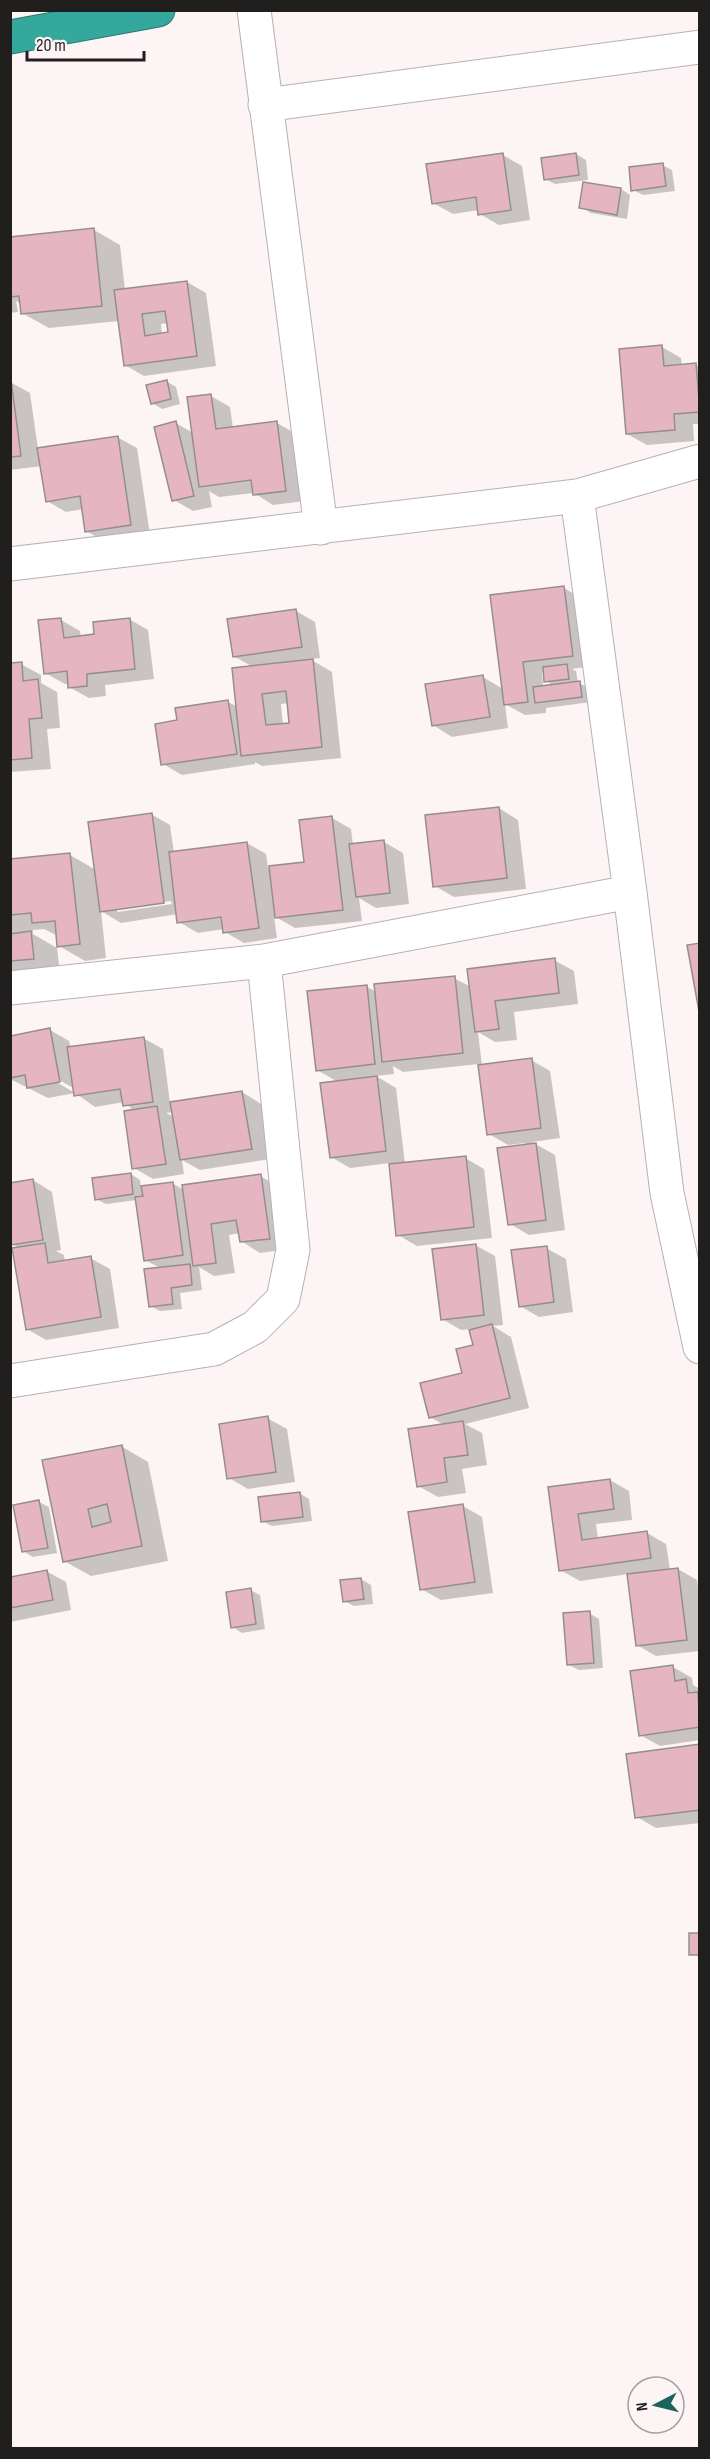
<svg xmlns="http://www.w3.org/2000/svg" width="710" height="2459" font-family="'Sofia Sans Condensed',sans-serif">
	<rect width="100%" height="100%" fill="#fdf4f6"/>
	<!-- shadow -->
	<path fill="#0003" fill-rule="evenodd" d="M 576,154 L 586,160 L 588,180 L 555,184 L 545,179 Z
		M 503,155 L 522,166 L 530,220 L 499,225 L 480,214 L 479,210 L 453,214 L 433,203 Z
		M 662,165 L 672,170 L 675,191 L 643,195 L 633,190 Z
		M 621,189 L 630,195 L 627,219 L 591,213 L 581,207 Z
		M 94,230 L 120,245 L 125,290 L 187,282 L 206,293 L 216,366 L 144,376 L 125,365 L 119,321 L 49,328 L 22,313 L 21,304 L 16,301 L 18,312 L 10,313 L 10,238 ZM 168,323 L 170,334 L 162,335 L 161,324 Z
		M 662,347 L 681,358 L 682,366 L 696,365 L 700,367 L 700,424 L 693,424 L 694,441 L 647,445 L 627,434 Z
		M 166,381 L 176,387 L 180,404 L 162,409 L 152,403 Z
		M 10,382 L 30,393 L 38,449 L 117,437 L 137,448 L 150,535 L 106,542 L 86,531 L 83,509 L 66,512 L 47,501 L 42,466 L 10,470 Z
		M 211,396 L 230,407 L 233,428 L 277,423 L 296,434 L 305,501 L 273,505 L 254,493 L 219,497 L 209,491 L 212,507 L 193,511 L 174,500 L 176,423 L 193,433 Z
		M 564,588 L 583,599 L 591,666 L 572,669 L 576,671 L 578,683 L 590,688 L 591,702 L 546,708 L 546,713 L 525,715 L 505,704 L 508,728 L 452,737 L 433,725 L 483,677 L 503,689 ZM 545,672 L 546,681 L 554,686 L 543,687 L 542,673 Z
		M 296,611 L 315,622 L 320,658 L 310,659 L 332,672 L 341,758 L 262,766 L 255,762 L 255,764 L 182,775 L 163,764 L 179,722 L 228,702 L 238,707 L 253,667 L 235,657 ZM 289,703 L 291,724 L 283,725 L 281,704 Z
		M 129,619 L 148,630 L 154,679 L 105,685 L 106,696 L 89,698 L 69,687 L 69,684 L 65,684 L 45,673 L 61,620 L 80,631 L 81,637 L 96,636 Z
		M 21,664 L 41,675 L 41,683 L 57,692 L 60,728 L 47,729 L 51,769 L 10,772 L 10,665 Z
		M 499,808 L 518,820 L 526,889 L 454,897 L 435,886 Z
		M 151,814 L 170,825 L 174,853 L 247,843 L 266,854 L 268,868 L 305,864 L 332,818 L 351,829 L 353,845 L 384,842 L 403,853 L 409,904 L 376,908 L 359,898 L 362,921 L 295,928 L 274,916 L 277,938 L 244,943 L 225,932 L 224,929 L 198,933 L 179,922 L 178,914 L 121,923 L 101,911 L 106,958 L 85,961 L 59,946 L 58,936 L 44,929 L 33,930 L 33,934 L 57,948 L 60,973 L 22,977 L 10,970 L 10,861 L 70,855 L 96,870 ZM 171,901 L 172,904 L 117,912 L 117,908 Z
		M 554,960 L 574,971 L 578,1004 L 514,1012 L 517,1040 L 495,1042 L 478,1032 L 482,1066 L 531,1060 L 550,1071 L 560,1138 L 532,1142 L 555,1155 L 565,1230 L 529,1235 L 510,1224 L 525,1143 L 508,1145 L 489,1134 L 479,1064 L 403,1072 L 393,1066 L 394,1074 L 376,1076 L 396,1088 L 405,1164 L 465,1158 L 484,1169 L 492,1238 L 417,1246 L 398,1235 L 390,1163 L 350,1168 L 331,1157 L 338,1082 L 317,1070 L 366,986 L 376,992 L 454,978 L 471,987 Z
		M 50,1030 L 69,1041 L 71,1048 L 143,1038 L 163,1049 L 170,1103 L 242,1092 L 261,1104 L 270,1159 L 200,1170 L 182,1160 L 184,1174 L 153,1179 L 134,1168 L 134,1111 L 124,1102 L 95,1107 L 75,1093 L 48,1098 L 10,1079 L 10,1037 ZM 54,1077 L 75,1089 L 75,1093 L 53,1080 ZM 173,1112 L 174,1117 L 166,1113 Z
		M 131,1174 L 140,1180 L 141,1188 L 172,1183 L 184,1190 L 260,1176 L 280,1187 L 289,1249 L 260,1253 L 241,1241 L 240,1233 L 229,1235 L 235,1273 L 214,1276 L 199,1267 L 202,1290 L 180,1293 L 182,1309 L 160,1311 L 150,1306 L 160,1268 L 145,1260 L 137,1200 L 106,1204 L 96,1199 Z
		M 33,1180 L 52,1192 L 61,1250 L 56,1251 L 64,1255 L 65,1262 L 90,1258 L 110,1269 L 119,1328 L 46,1340 L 27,1329 L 20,1248 L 12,1244 L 10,1235 L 10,1184 Z
		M 475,1245 L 495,1256 L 503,1325 L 493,1326 L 511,1337 L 529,1408 L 465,1424 L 482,1433 L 487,1465 L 462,1469 L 466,1493 L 438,1497 L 418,1486 L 444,1425 L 430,1417 L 464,1374 L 475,1346 L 471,1329 L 461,1330 L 442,1319 Z
		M 546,1248 L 566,1259 L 573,1312 L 539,1317 L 520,1306 Z
		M 267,1418 L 287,1429 L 295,1482 L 248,1489 L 229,1478 Z
		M 121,1446 L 148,1462 L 168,1561 L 91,1576 L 64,1561 L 44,1462 Z
		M 610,1480 L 629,1491 L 632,1520 L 596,1524 L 598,1539 L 647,1533 L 666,1544 L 670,1570 L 678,1569 L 697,1580 L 700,1600 L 700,1651 L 656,1656 L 637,1645 L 629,1574 L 580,1581 L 560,1570 L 550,1488 Z
		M 299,1493 L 309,1499 L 312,1521 L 272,1526 L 262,1521 Z
		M 39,1502 L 49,1507 L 57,1553 L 33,1557 L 23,1551 Z
		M 463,1506 L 482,1517 L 493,1593 L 441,1600 L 421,1589 Z
		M 46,1571 L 66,1582 L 71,1610 L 10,1622 L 10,1578 Z
		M 361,1579 L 371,1585 L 373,1604 L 354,1606 L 344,1601 Z
		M 250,1590 L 260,1595 L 265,1629 L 242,1633 L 233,1627 Z
		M 589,1613 L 599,1619 L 603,1668 L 579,1670 L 569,1665 Z
		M 673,1667 L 692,1678 L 693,1685 L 700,1689 L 700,1740 L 660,1746 L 640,1735 Z
		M 700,1745 L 700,1823 L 656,1828 L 637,1817 Z"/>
	<!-- building -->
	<path fill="#e6b5c3" stroke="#968d8f" stroke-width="1.5" fill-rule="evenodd" d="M 503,153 L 511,210 L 478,215 L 476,197 L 432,204 L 426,164 Z
		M 576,153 L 579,175 L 544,180 L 541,158 Z
		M 663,163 L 666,186 L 631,191 L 629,167 Z
		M 583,182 L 621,188 L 617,215 L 579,208 Z
		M 94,228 L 102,306 L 21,314 L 19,296 L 10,297 L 10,237 Z
		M 187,281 L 197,356 L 124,366 L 114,290 ZM 165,311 L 168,332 L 145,336 L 142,314 Z
		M 662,345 L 664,366 L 696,363 L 700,412 L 674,414 L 675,430 L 626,434 L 619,349 Z
		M 11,380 L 21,456 L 10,457 L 10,381 Z
		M 167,380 L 171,399 L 151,404 L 146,385 Z
		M 211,394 L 216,429 L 277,421 L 286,491 L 253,495 L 251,480 L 199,487 L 187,397 Z
		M 176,421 L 194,496 L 172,501 L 154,427 Z
		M 118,436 L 131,525 L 85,532 L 80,496 L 46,502 L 37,448 Z
		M 564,586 L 573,656 L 523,662 L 528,702 L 504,705 L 490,595 Z
		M 296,609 L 302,647 L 233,657 L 227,619 Z
		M 61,618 L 64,638 L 94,634 L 93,622 L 130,618 L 135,669 L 87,674 L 87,686 L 68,688 L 67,671 L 44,674 L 38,620 Z
		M 313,659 L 322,747 L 241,756 L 232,668 ZM 286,691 L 289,723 L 266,725 L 262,694 Z
		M 22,662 L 23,681 L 38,679 L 42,718 L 29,719 L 32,758 L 10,760 L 10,663 Z
		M 567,664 L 569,679 L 544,682 L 543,667 Z
		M 483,675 L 490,717 L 432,726 L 425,684 Z
		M 580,681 L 582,697 L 535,703 L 533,687 Z
		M 228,700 L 237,754 L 161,765 L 155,724 L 177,720 L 175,708 Z
		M 499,807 L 507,878 L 433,887 L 425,815 Z
		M 152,813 L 164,903 L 100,912 L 88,822 Z
		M 332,816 L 343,910 L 275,918 L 269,866 L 304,862 L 299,820 Z
		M 384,840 L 390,893 L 356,897 L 349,844 Z
		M 247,842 L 259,928 L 223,933 L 221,917 L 177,923 L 169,852 Z
		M 70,853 L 80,944 L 57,947 L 55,921 L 32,923 L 31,913 L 10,915 L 10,859 Z
		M 31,931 L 34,959 L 10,961 L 10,934 Z
		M 700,943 L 700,1017 L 687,945 Z
		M 555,958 L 559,993 L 495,1001 L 499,1029 L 475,1032 L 467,969 Z
		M 455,976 L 463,1053 L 382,1062 L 374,984 Z
		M 367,985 L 375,1064 L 316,1071 L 307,991 Z
		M 50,1028 L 60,1082 L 27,1088 L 25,1075 L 10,1078 L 10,1036 Z
		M 144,1037 L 153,1102 L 123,1106 L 120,1089 L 74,1096 L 67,1047 Z
		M 532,1058 L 541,1128 L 487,1135 L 478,1065 Z
		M 377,1076 L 386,1151 L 330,1158 L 320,1083 Z
		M 242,1091 L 252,1149 L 180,1160 L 170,1102 Z
		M 157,1106 L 166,1164 L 132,1169 L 124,1111 Z
		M 536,1143 L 546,1220 L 508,1225 L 497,1148 Z
		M 466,1156 L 474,1227 L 396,1236 L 389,1164 Z
		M 131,1173 L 133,1194 L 95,1200 L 92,1178 Z
		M 261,1174 L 270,1239 L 240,1242 L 236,1220 L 211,1224 L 216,1263 L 193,1266 L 182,1185 Z
		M 33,1179 L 43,1240 L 11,1245 L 10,1183 Z
		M 173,1182 L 183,1255 L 144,1261 L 135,1197 L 143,1196 L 141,1186 Z
		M 45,1243 L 48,1263 L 91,1256 L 101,1317 L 26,1330 L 12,1248 Z
		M 476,1244 L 484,1315 L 441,1320 L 432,1249 Z
		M 547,1246 L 554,1302 L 519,1307 L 511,1250 Z
		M 190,1264 L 192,1285 L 171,1288 L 173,1304 L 149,1307 L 144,1269 Z
		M 492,1324 L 510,1398 L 429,1418 L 420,1383 L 462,1373 L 456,1349 L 473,1345 L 469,1330 Z
		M 268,1416 L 276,1472 L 227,1479 L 219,1424 Z
		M 463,1421 L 468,1455 L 444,1458 L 447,1482 L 417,1487 L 408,1429 Z
		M 122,1445 L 142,1546 L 63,1562 L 42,1460 ZM 107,1504 L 111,1522 L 92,1527 L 88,1509 Z
		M 610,1479 L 614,1509 L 578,1514 L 582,1540 L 647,1531 L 651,1558 L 559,1571 L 548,1487 Z
		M 300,1492 L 303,1517 L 261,1522 L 258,1497 Z
		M 39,1500 L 48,1548 L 22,1552 L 13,1505 Z
		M 463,1504 L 475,1582 L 420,1590 L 408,1512 Z
		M 678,1568 L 687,1640 L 636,1646 L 627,1574 Z
		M 47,1570 L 53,1600 L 10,1608 L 10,1577 Z
		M 361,1578 L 364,1599 L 343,1602 L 340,1580 Z
		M 251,1588 L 256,1624 L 231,1628 L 226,1592 Z
		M 590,1611 L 594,1663 L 567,1665 L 563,1613 Z
		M 673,1665 L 675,1681 L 686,1679 L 688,1693 L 698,1692 L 700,1727 L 639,1736 L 630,1671 Z
		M 700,1744 L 700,1810 L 635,1818 L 626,1754 Z
		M 689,1933 L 700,1933 L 700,1955 L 689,1955 Z"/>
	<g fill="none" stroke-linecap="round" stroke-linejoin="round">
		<defs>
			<path id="street" d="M 254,10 L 321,528
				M 265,105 L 700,47
				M 577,496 L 630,892 L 667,1193 L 700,1347
				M 10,564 L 577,496 L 700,461
				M 10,988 L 264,961 L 630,892
				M 10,1381 L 214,1349 L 255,1327 L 283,1299 L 293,1250 L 264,961"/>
			<path id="highway" d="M 10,37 L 158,10"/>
		</defs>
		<!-- street casing -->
		<use href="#street" stroke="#b9b0b2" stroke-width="35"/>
		<!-- highway casing -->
		<use href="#highway" stroke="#2d7870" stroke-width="35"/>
		<!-- street -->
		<use href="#street" stroke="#fff" stroke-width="33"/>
		<!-- highway -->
		<use href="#highway" stroke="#34a89c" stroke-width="33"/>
	</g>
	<!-- border -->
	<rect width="710" height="2459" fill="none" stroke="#211e1e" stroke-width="24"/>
	<!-- north arrow -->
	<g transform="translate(656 2405) rotate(263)"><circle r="28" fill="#fdf4f6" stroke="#a59ea0" stroke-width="1.5"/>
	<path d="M0-4.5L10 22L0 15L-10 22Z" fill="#19645c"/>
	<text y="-9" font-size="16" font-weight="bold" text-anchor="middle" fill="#211e1e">N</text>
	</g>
	<!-- scale -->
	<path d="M27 51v9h117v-9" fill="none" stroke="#211e1e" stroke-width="3"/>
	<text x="36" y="51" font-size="18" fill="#211e1e" stroke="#fdf4f6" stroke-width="4.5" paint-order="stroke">20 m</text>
</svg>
